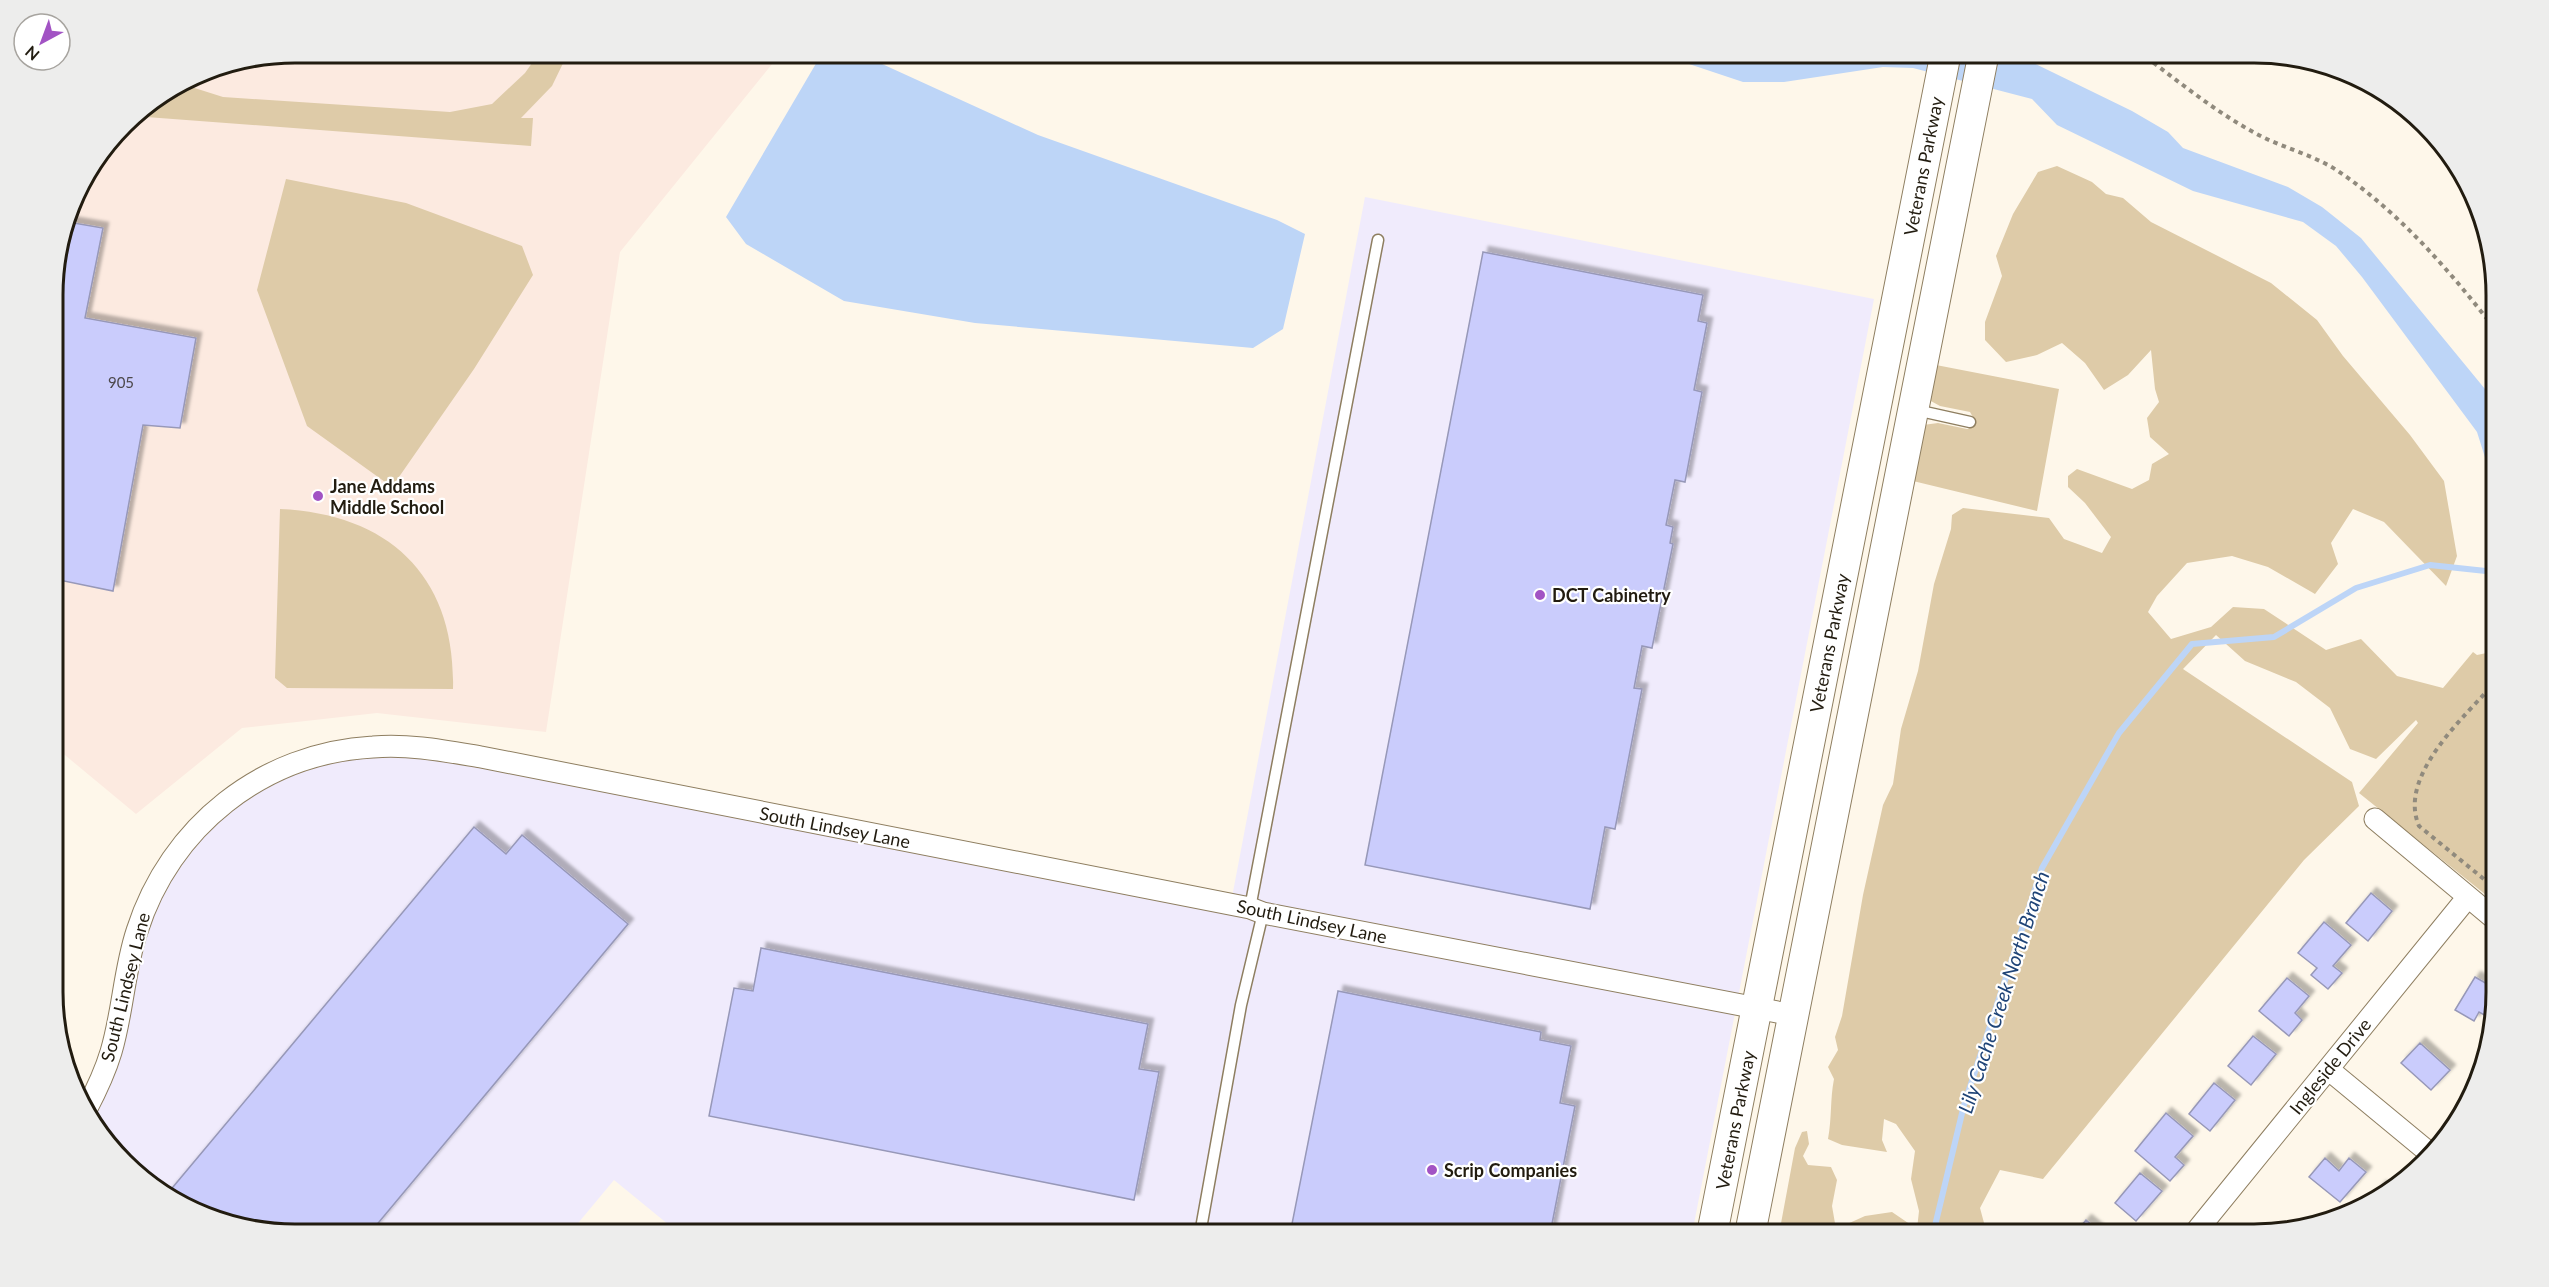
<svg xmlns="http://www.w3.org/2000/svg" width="2549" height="1287" font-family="Lato,sans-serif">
	<defs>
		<filter id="shadow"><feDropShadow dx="5.5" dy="-5.5" stdDeviation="1.5" flood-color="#0004"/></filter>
	</defs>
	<rect width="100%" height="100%" fill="#fef7ea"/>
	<!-- industrial -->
	<path fill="#f0ebfc" d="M 1365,197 L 1874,299 L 1692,1234 L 680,1234 L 614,1180 L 569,1234 L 295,1234 L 188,1210 L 102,1139 L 91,1119 L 109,1088 L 122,1043 L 145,927 L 164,887 L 199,838 L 243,801 L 287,777 L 340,760 L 405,755 L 476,766 L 1229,913 Z"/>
	<!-- education -->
	<path fill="#fceae0" d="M 295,53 L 781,53 L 620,252 L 546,732 L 377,713 L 242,728 L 136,814 L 54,746 L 53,279 L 78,188 L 135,113 L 203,71 Z"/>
	<!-- green -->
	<path fill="#decba8" d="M 539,53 L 568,53 L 552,86 L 521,118 L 533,118 L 531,146 L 133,116 L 182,84 L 223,97 L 450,112 L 492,104 L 525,73 Z
		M 2057,166 L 2092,182 L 2106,194 L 2123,198 L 2151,222 L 2271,283 L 2317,320 L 2343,356 L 2410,435 L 2444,481 L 2457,556 L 2446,586 L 2384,522 L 2353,509 L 2331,543 L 2338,564 L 2315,594 L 2268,567 L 2232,556 L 2187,563 L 2157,596 L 2148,612 L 2171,639 L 2211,627 L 2233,607 L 2264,609 L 2326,650 L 2361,639 L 2397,676 L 2443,688 L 2473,652 L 2477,655 L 2496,651 L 2496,903 L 2359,793 L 2418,723 L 2416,720 L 2376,759 L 2350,749 L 2330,708 L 2296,682 L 2245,661 L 2216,635 L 2183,669 L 2352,782 L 2359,806 L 2304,860 L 2043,1179 L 2000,1170 L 1980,1208 L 1987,1234 L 1779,1234 L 1795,1148 L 1802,1132 L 1807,1131 L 1809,1144 L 1803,1156 L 1808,1165 L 1831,1167 L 1837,1180 L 1832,1206 L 1836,1229 L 1865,1216 L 1892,1212 L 1917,1229 L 1919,1211 L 1911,1179 L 1915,1151 L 1896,1124 L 1884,1119 L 1882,1140 L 1887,1152 L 1842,1145 L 1828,1139 C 1832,1118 1830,1099 1834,1079 L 1828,1067 L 1838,1050 L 1835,1037 L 1842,1016 L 1863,895 L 1883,805 L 1893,784 L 1901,729 L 1918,671 L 1934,584 L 1951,529 L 1952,515 L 1963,508 L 2049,518 L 2064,539 L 2102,553 L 2111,537 L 2085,503 L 2068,487 L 2068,476 L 2077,469 L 2132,489 L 2149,480 L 2152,464 L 2169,454 L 2150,437 L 2147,418 L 2159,402 L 2155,389 L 2151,350 L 2128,375 L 2104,390 L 2085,363 L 2062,343 L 2037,355 L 2006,362 L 1985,340 L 1985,322 L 2002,276 L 1996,256 L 2013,214 L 2038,172 Z
		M 286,179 L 406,203 L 522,246 L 533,275 L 474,369 L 392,487 L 307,426 L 257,290 Z
		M 1936,365 L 2059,389 L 2037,511 L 1913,481 L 1923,425 L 1938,423 L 1967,429 L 1973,427 L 1974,419 L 1970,412 L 1940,406 L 1929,400 Z
		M 280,509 C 390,514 456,577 453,689 L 287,688 L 275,678 Z"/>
	<!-- water -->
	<path fill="#bdd5f7" d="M 1798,52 L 1977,52 L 2017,55 L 2132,111 L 2168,132 L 2183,148 L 2288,187 L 2322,207 L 2361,238 L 2494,400 L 2495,489 L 2477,432 L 2362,277 L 2336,246 L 2303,222 L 2193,191 L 2057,125 L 2032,99 L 1913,68 L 1883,67 L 1784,82 L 1743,82 L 1656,53 L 1717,53 L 1733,58 Z
		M 858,53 L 1038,135 L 1277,220 L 1305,234 L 1283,329 L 1253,348 L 975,323 L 844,301 L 746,244 L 726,217 L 821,55 L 827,53 Z"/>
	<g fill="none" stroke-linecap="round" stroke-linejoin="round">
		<!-- stream -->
		<path stroke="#bdd5f7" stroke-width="6" d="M 1933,1234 L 1964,1105 L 2042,868 L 2119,733 L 2192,644 L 2274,637 L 2356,588 L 2430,565 L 2495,572"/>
	</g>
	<!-- building -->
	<path fill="#caccfc" stroke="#9798b8" stroke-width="1.5" filter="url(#shadow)" d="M 68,222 L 103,228 L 85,318 L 196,338 L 180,428 L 143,425 L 113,591 L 54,579 L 53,279 Z
		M 1483,252 L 1703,295 L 1698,321 L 1707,323 L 1694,390 L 1702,392 L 1685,482 L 1675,480 L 1666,525 L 1673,527 L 1670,543 L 1673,544 L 1652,648 L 1642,646 L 1634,688 L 1642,689 L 1615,829 L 1605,827 L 1590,909 L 1365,865 Z
		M 474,827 L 506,854 L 522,835 L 628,924 L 369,1234 L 295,1234 L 188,1210 L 168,1193 Z
		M 2371,893 L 2392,911 L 2368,941 L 2346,923 Z
		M 2324,922 L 2351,945 L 2333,966 L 2342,973 L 2328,989 L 2311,975 L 2317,968 L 2298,953 Z
		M 761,948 L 1148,1024 L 1139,1069 L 1159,1072 L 1134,1200 L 709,1116 L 734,988 L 753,991 Z
		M 2475,977 L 2496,989 L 2496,992 L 2490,1018 L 2479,1012 L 2474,1021 L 2455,1010 Z
		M 2287,978 L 2309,996 L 2295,1013 L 2302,1020 L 2289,1036 L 2259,1011 Z
		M 1338,991 L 1541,1032 L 1540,1040 L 1571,1046 L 1560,1103 L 1575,1106 L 1550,1234 L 1290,1234 Z
		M 2253,1036 L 2276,1054 L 2251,1085 L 2228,1066 Z
		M 2420,1043 L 2450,1070 L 2431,1090 L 2401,1063 Z
		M 2474,1077 L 2476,1078 L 2470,1101 L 2464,1097 Z
		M 2214,1083 L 2235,1100 L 2210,1131 L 2189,1114 Z
		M 2166,1113 L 2193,1136 L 2175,1157 L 2184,1165 L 2170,1181 L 2135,1151 Z
		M 2325,1158 L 2339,1171 L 2349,1158 L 2366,1172 L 2340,1202 L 2309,1177 Z
		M 2140,1173 L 2162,1191 L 2136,1221 L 2115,1203 Z
		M 2381,1186 L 2390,1193 L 2365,1205 Z
		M 2086,1220 L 2103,1234 L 2075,1233 Z"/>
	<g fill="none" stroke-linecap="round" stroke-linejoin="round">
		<defs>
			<path id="lane" d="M 1916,410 L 1970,422
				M 1250,908 L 1378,240
				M 1200,1234 L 1241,1005 L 1263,913"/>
			<path id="street" d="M 2375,819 L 2496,920
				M 2328,1069 L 2432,1155
				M 86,1110 C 96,1091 105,1072 111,1052 C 123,1012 124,970 137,931 C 170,827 262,753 373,747 C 410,744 445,751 481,757 L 1250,908 L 1263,913 L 1793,1015
				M 2194,1234 L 2467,898"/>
			<path id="secondary" d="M 1712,1234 L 1946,52
				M 1750,1234 L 1984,52"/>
		</defs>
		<!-- lane casing -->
		<use href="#lane" stroke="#8e7e60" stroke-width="13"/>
		<!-- street casing -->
		<use href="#street" stroke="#8e7e60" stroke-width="23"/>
		<!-- secondary casing -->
		<use href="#secondary" stroke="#8e7e60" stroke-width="32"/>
		<!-- path -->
		<path stroke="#908a7d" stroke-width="4" stroke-dasharray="4.5 4.5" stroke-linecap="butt" d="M 2139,52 C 2177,80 2214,111 2255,133 C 2282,148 2312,154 2338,171 C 2400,213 2449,270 2495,329
			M 2496,681 C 2466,716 2397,775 2419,826 L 2496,889"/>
		<!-- lane -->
		<use href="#lane" stroke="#fff" stroke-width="10"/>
		<!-- street -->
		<use href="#street" stroke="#fff" stroke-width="21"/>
		<!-- secondary -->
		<use href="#secondary" stroke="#fff" stroke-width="30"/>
	</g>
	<!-- markers -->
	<g fill="#a253c4" stroke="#fff" stroke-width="2">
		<circle cx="318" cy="496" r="6"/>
		<circle cx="1540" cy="595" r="6"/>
		<circle cx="1432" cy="1170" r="6"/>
	</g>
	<g text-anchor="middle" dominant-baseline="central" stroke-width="4.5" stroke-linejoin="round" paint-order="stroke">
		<!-- number labels -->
		<g font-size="15" fill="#4c484b">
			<text x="121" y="382">905</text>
		</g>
		<!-- street labels -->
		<g font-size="18" fill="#221c10" stroke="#fff">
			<text transform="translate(1923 166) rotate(-79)">Veterans Parkway</text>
			<text transform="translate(1829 643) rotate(-79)">Veterans Parkway</text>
			<text transform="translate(835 827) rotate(11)">South Lindsey Lane</text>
			<text transform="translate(1312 921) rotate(12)">South Lindsey Lane</text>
			<text transform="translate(125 987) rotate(-76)">South Lindsey Lane</text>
			<text transform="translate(2330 1066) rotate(-51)">Ingleside Drive</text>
			<text transform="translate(1735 1120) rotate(-79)">Veterans Parkway</text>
		</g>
		<!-- poi labels -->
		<g font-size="18" font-weight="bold" fill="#221c10" stroke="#fff" text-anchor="start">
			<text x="330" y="486">Jane Addams<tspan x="330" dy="21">Middle School</tspan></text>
			<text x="1552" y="595">DCT Cabinetry</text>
			<text x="1444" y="1170">Scrip Companies</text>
		</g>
		<!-- water labels -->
		<g font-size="20" font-style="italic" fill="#1f4477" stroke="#fff">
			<text transform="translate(2003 992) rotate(-72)">Lily Cache Creek North Branch</text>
		</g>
	</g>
	<!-- crop -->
	<path d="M0 0H2549V1287H0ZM295 63H2254A232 232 0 0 1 2486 295V992A232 232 0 0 1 2254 1224H295A232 232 0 0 1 63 992V295A232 232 0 0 1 295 63Z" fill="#ededec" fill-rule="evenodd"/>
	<path fill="none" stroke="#221c10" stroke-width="3" d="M295 63H2254A232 232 0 0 1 2486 295V992A232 232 0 0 1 2254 1224H295A232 232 0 0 1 63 992V295A232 232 0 0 1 295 63Z"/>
	<!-- north arrow -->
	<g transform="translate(42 42) rotate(221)"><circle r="28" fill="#ffffff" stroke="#a7a49f" stroke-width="1.5"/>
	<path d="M0-4.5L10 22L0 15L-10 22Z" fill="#a253c4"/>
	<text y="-9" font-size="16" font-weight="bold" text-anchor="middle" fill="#221c10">N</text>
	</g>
</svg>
